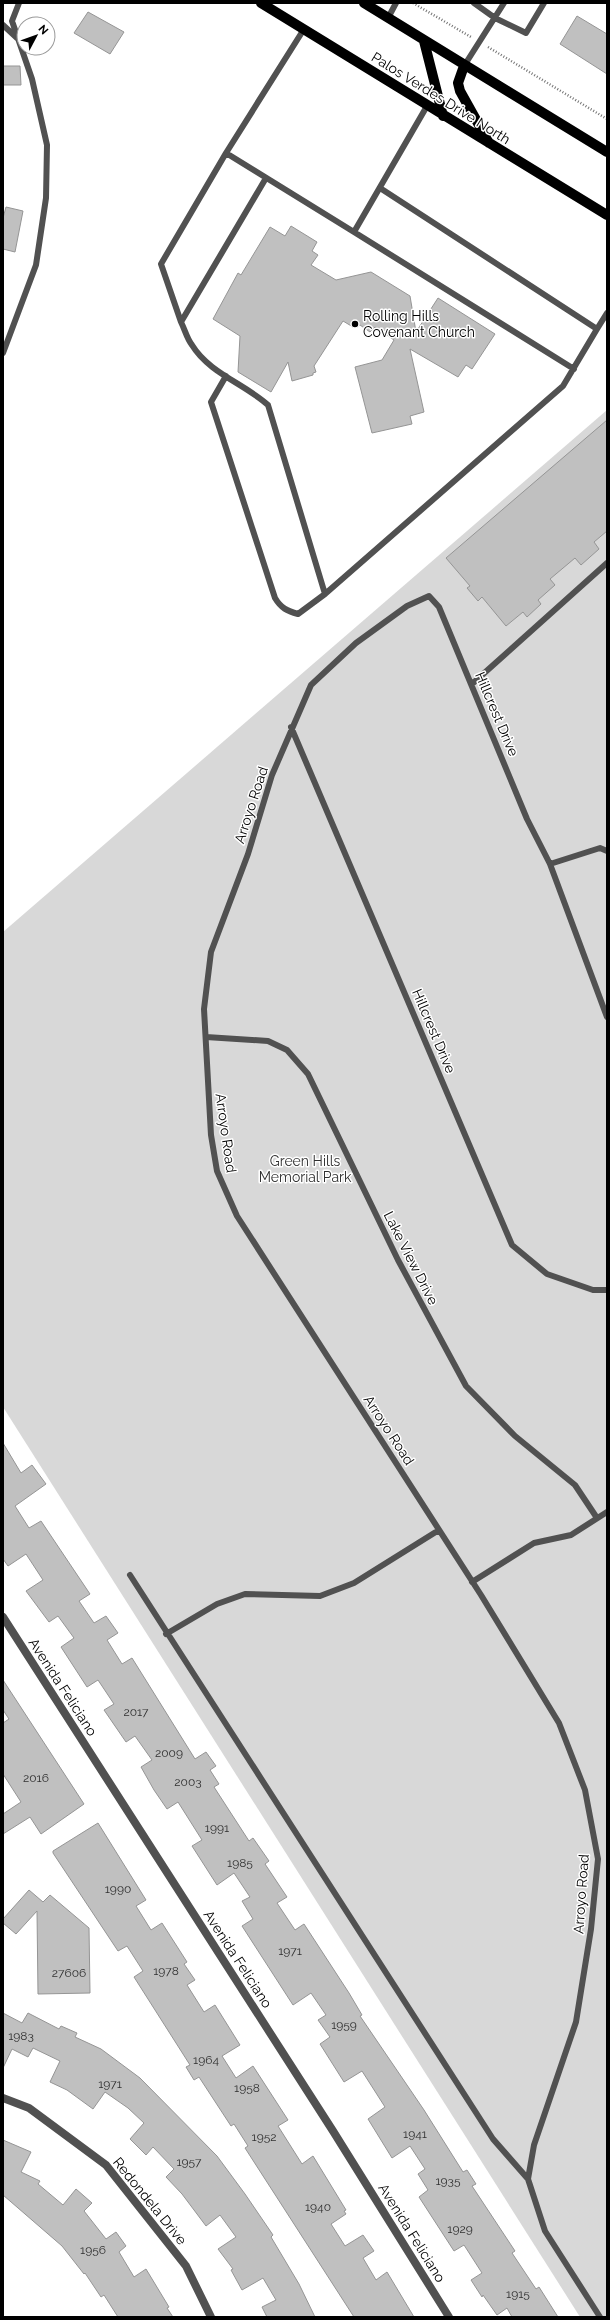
<svg xmlns="http://www.w3.org/2000/svg" width="610" height="2320" font-family="Raleway,sans-serif">
	<rect width="100%" height="100%" fill="#fff"/>
	<!-- green -->
	<path fill="#d8d8d8" d="M 607,410 L 607,2317 L 580,2317 L 3,1407 L 3,932 Z"/>
	<!-- building -->
	<path fill="#c0c0c0" stroke="#959595" d="M 88,12 L 124,32 L 110,54 L 74,33 Z
		M 577,16 L 607,34 L 607,74 L 560,44 Z
		M 3,66 L 20,66 L 21,85 L 3,85 Z
		M 6,207 L 23,211 L 15,252 L 3,249 L 3,218 Z
		M 291,226 L 317,242 L 312,251 L 318,255 L 311,265 L 336,280 L 371,272 L 410,296 L 416,332 L 438,298 L 495,334 L 472,369 L 466,365 L 458,377 L 410,349 L 424,412 L 410,416 L 412,424 L 372,433 L 355,367 L 382,360 L 394,340 L 375,327 L 370,332 L 360,325 L 353,327 L 343,321 L 314,366 L 316,372 L 313,373 L 313,375 L 292,381 L 288,362 L 271,392 L 238,372 L 240,336 L 213,319 L 238,273 L 241,275 L 270,227 L 285,236 Z
		M 607,420 L 607,531 L 594,542 L 599,549 L 581,565 L 575,558 L 550,579 L 555,585 L 538,600 L 541,604 L 527,617 L 523,612 L 506,626 L 482,597 L 478,601 L 467,588 L 470,586 L 446,558 Z
		M 3,1443 L 21,1473 L 32,1465 L 46,1484 L 15,1506 L 29,1528 L 41,1521 L 90,1594 L 79,1601 L 94,1623 L 106,1616 L 118,1633 L 107,1640 L 122,1664 L 132,1658 L 195,1759 L 206,1752 L 216,1766 L 210,1770 L 219,1784 L 214,1787 L 249,1841 L 253,1838 L 269,1861 L 265,1864 L 287,1897 L 277,1903 L 295,1930 L 304,1924 L 349,1993 L 362,2015 L 360,2016 L 424,2110 L 463,2172 L 467,2170 L 476,2184 L 472,2186 L 515,2251 L 512,2253 L 536,2289 L 539,2287 L 558,2317 L 512,2317 L 507,2308 L 497,2315 L 483,2295 L 482,2297 L 471,2280 L 482,2273 L 464,2245 L 454,2251 L 419,2197 L 428,2190 L 418,2174 L 425,2169 L 410,2146 L 392,2158 L 368,2119 L 385,2107 L 362,2071 L 344,2082 L 320,2044 L 330,2037 L 318,2020 L 326,2015 L 311,1993 L 293,2005 L 242,1926 L 253,1919 L 242,1901 L 250,1897 L 234,1873 L 217,1885 L 192,1846 L 202,1840 L 178,1802 L 167,1809 L 154,1790 L 141,1767 L 152,1760 L 135,1736 L 126,1742 L 104,1710 L 114,1704 L 98,1680 L 87,1687 L 61,1647 L 74,1638 L 58,1616 L 49,1622 L 26,1591 L 43,1580 L 26,1554 L 8,1566 L 3,1559 Z
		M 3,1680 L 84,1804 L 41,1834 L 30,1817 L 3,1834 L 3,1814 L 21,1802 L 3,1774 L 3,1723 L 9,1719 L 3,1710 Z
		M 98,1823 L 146,1900 L 136,1906 L 151,1930 L 162,1923 L 187,1962 L 184,1964 L 195,1980 L 187,1985 L 204,2012 L 215,2005 L 240,2045 L 222,2056 L 236,2078 L 253,2066 L 288,2120 L 278,2126 L 302,2164 L 313,2156 L 346,2210 L 344,2211 L 346,2214 L 331,2224 L 345,2246 L 363,2235 L 374,2251 L 363,2258 L 376,2280 L 387,2272 L 414,2317 L 354,2317 L 245,2148 L 248,2146 L 234,2124 L 231,2126 L 199,2077 L 194,2080 L 186,2067 L 190,2065 L 134,1977 L 143,1971 L 127,1946 L 118,1951 L 53,1853 L 53,1851 Z
		M 29,1890 L 43,1902 L 50,1895 L 89,1928 L 90,1993 L 38,1994 L 37,1911 L 16,1934 L 3,1923 L 3,1919 Z
		M 3,2013 L 22,2023 L 28,2013 L 59,2029 L 61,2026 L 77,2033 L 75,2037 L 101,2049 L 140,2078 L 217,2156 L 245,2194 L 273,2235 L 271,2237 L 299,2284 L 315,2317 L 267,2317 L 262,2307 L 276,2300 L 263,2278 L 242,2290 L 231,2270 L 233,2269 L 218,2249 L 236,2237 L 220,2215 L 206,2226 L 182,2194 L 166,2177 L 174,2169 L 153,2147 L 146,2155 L 130,2139 L 144,2123 L 128,2108 L 105,2092 L 93,2109 L 67,2090 L 50,2082 L 60,2061 L 33,2048 L 28,2057 L 12,2049 L 3,2068 Z
		M 3,2140 L 31,2152 L 21,2172 L 40,2181 L 38,2184 L 63,2205 L 76,2189 L 92,2203 L 84,2211 L 106,2239 L 116,2232 L 126,2246 L 119,2252 L 134,2277 L 146,2269 L 169,2307 L 167,2308 L 173,2317 L 118,2317 L 104,2295 L 101,2297 L 85,2273 L 84,2274 L 62,2246 L 3,2195 Z"/>
	<g fill="none" stroke-linecap="round" stroke-linejoin="round">
		<!-- path -->
		<path stroke="#737373" stroke-width="2.5" stroke-dasharray="1 2" stroke-linecap="butt" d="M 413,3 L 471,37
			M 488,47 L 607,119"/>
		<!-- lane -->
		<path stroke="#515151" stroke-width="6" d="M 474,3 L 495,18 L 526,33 L 544,3
			M 388,18 L 396,3
			M 3,25 L 17,38
			M 304,29 L 226,153 L 354,232 L 427,106
			M 464,66 L 504,3
			M 266,178 L 181,322 C 185,330 187,339 192,345 C 209,373 245,384 268,405 L 325,594 L 563,386 L 597,329
			M 380,188 L 597,329 L 607,313
			M 354,232 L 574,369
			M 181,322 L 161,264 L 226,153
			M 3,353 L 36,265 L 46,198 L 47,145 L 32,79 L 12,21 L 19,3
			M 226,376 L 211,402 L 275,598 C 281,608 287,611 298,614 L 325,594
			M 472,684 L 607,563
			M 291,727 L 512,1245 L 547,1274 L 593,1290 L 607,1290
			M 607,851 L 600,848 L 550,864 L 607,1017
			M 550,864 L 527,819 L 439,607 L 429,596 L 407,606 L 356,643 L 311,685 L 272,775 L 248,854 L 211,952 L 204,1009 L 211,1135 L 217,1171 L 237,1216 L 481,1595 L 559,1723 L 585,1790 L 598,1859 L 591,1929 L 576,2022 L 534,2145 L 528,2179 L 545,2231 L 600,2317
			M 206,1037 L 268,1041 L 287,1050 L 308,1074 L 398,1260 L 466,1386 L 515,1436 L 575,1485 L 597,1518
			M 130,1575 L 493,2139 L 528,2179
			M 472,1582 L 534,1543 L 571,1535 L 607,1512
			M 166,1634 L 217,1604 L 245,1594 L 320,1596 L 354,1583 L 439,1530"/>
		<!-- street -->
		<path stroke="#515151" stroke-width="8" d="M 3,1617 L 333,2131 L 449,2317
			M 3,2098 L 29,2108 L 106,2165 L 186,2266 L 211,2317"/>
		<!-- primary -->
		<path stroke="#000" stroke-width="10" d="M 261,3 L 607,215
			M 364,3 L 607,152
			M 424,41 L 443,116
			M 464,66 L 458,83 L 460,91 L 489,143"/>
	</g>
	<!-- markers -->
	<circle fill="#000" stroke="#fff" stroke-width="1.5" cx="355" cy="324" r="4"/>
	<g text-anchor="middle" dominant-baseline="central" stroke-width="3" stroke-linejoin="round" paint-order="stroke">
		<!-- number labels -->
		<g font-size="12" fill="#303030">
			<text x="136" y="1712">2017</text>
			<text x="169" y="1753">2009</text>
			<text x="36" y="1778">2016</text>
			<text x="188" y="1782">2003</text>
			<text x="217" y="1828">1991</text>
			<text x="240" y="1863">1985</text>
			<text x="118" y="1889">1990</text>
			<text x="290" y="1951">1971</text>
			<text x="166" y="1971">1978</text>
			<text x="69" y="1973">27606</text>
			<text x="344" y="2025">1959</text>
			<text x="21" y="2036">1983</text>
			<text x="206" y="2060">1964</text>
			<text x="110" y="2084">1971</text>
			<text x="247" y="2088">1958</text>
			<text x="415" y="2134">1941</text>
			<text x="264" y="2137">1952</text>
			<text x="189" y="2162">1957</text>
			<text x="448" y="2181">1935</text>
			<text x="318" y="2207">1940</text>
			<text x="460" y="2229">1929</text>
			<text x="93" y="2250">1956</text>
			<text x="518" y="2294">1915</text>
		</g>
		<!-- street labels -->
		<g font-size="14" fill="#000" stroke="#fff">
			<text transform="translate(441 98) rotate(32)">Palos Verdes Drive North</text>
			<text transform="translate(497 714) rotate(67)">Hillcrest Drive</text>
			<text transform="translate(251 805) rotate(-72)">Arroyo Road</text>
			<text transform="translate(434 1031) rotate(67)">Hillcrest Drive</text>
			<text transform="translate(226 1133) rotate(82)">Arroyo Road</text>
			<text transform="translate(411 1258) rotate(63)">Lake View Drive</text>
			<text transform="translate(389 1430) rotate(57)">Arroyo Road</text>
			<text transform="translate(63 1687) rotate(57)">Avenida Feliciano</text>
			<text transform="translate(581 1894) rotate(-86)">Arroyo Road</text>
			<text transform="translate(238 1959) rotate(57)">Avenida Feliciano</text>
			<text transform="translate(150 2201) rotate(51)">Redondela Drive</text>
			<text transform="translate(412 2233) rotate(58)">Avenida Feliciano</text>
		</g>
		<!-- poi labels -->
		<g font-size="14" fill="#000" stroke="#fff" text-anchor="start">
			<text x="363" y="316">Rolling Hills<tspan x="363" dy="16">Covenant Church</tspan></text>
		</g>
		<!-- park labels -->
		<g font-size="14" fill="#2f2f2f" stroke="#fff">
			<text x="305" y="1161">Green Hills<tspan x="305" dy="16">Memorial Park</tspan></text>
		</g>
	</g>
	<!-- border -->
	<rect width="610" height="2320" fill="none" stroke="#000000" stroke-width="8"/>
	<!-- north arrow -->
	<g transform="translate(36 36) rotate(49)"><circle r="19" fill="#ffffff" stroke="#999999"/>
	<path d="M0-3L7 15L0 10L-7 15Z" fill="#000000"/>
	<text y="-6" font-size="11" font-weight="bold" text-anchor="middle" fill="#000000">N</text>
	</g>
</svg>
